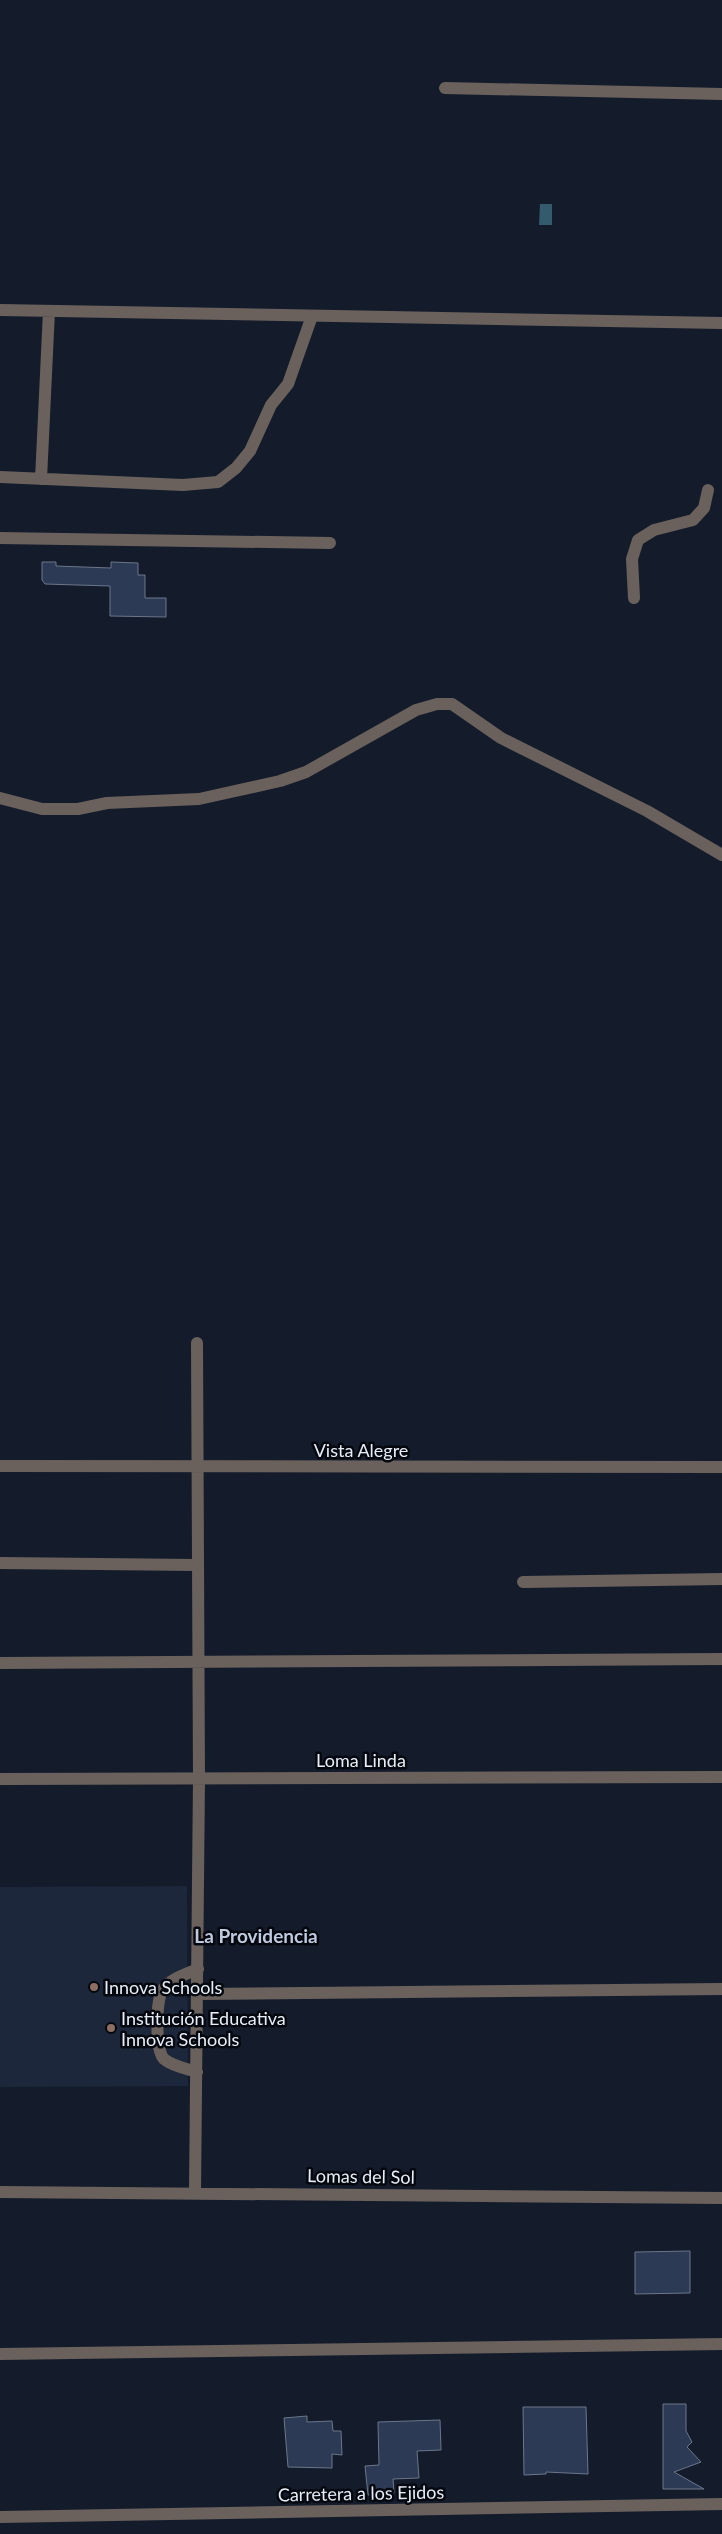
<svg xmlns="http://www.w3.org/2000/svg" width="722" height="2534" font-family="Lato,sans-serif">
	<rect width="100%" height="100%" fill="#141c2c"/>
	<!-- built -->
	<path fill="#1c273c" d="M 187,1886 L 188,2086 L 0,2087 L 0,1887 Z"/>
	<!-- water -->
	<path fill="#345b6d" d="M 540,204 L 552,204 L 552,225 L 539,225 Z"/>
	<!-- building -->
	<path fill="#2c3a56" stroke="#6b7689" d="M 42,562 L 56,562 L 56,566 L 111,568 L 111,562 L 138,563 L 138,575 L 145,575 L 145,598 L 166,598 L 166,617 L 110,616 L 110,586 L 45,584 L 42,580 Z
		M 690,2251 L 690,2293 L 635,2294 L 635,2252 Z
		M 663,2404 L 686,2404 L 686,2431 L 692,2442 L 687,2447 L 701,2462 L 674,2472 L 704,2489 L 663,2489 Z
		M 523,2407 L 586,2407 L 588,2474 L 546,2472 L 546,2474 L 524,2475 Z
		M 307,2416 L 307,2422 L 332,2421 L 333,2431 L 341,2431 L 342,2455 L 332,2454 L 332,2468 L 288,2467 L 284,2418 Z
		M 440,2420 L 441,2450 L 417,2451 L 419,2478 L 393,2479 L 394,2493 L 368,2495 L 365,2466 L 379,2465 L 378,2422 Z"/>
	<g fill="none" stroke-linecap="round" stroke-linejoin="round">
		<!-- minor -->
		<path stroke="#6a615c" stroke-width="12" d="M 445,88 L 722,94
			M 0,310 L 722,323
			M 0,477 L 183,485 L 218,482 L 236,468 L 250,451 L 271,405 L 288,384 L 312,316
			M 41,479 L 49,311
			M 0,538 L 330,543
			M 634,598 L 632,559 L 638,540 L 654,530 L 693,520 L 704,508 L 708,490
			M 0,798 L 42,809 L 78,809 L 107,803 L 199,799 L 280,781 L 306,772 L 416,710 L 437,704 L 452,704 L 501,738 L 647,811 L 722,855
			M 0,1466 L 722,1467
			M 0,1563 L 196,1565
			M 523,1582 L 722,1579
			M 0,1663 L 722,1659
			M 0,1779 L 722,1777
			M 198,1994 L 722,1989
			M 197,2072 C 187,2069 172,2066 164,2059 C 155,2050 156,2003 162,1991 C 169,1979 186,1974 198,1969
			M 0,2192 L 722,2198
			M 195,2192 L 199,1778 L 197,1343
			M 0,2354 L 722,2344
			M 0,2517 L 722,2504"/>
	</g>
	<!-- markers -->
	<g fill="#8d6e63" stroke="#04070d" stroke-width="2">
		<circle cx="94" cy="1987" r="5"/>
		<circle cx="111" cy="2028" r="5"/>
	</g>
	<g text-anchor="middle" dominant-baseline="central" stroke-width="5" stroke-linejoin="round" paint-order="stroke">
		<!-- street labels -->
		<g font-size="18" fill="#e8eef9" stroke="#04070d">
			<text x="361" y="1450">Vista Alegre</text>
			<text x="361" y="1760">Loma Linda</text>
			<text transform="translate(361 2176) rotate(1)">Lomas del Sol</text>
			<text transform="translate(361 2493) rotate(-1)">Carretera a los Ejidos</text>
		</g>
		<!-- poi labels -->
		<g font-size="18" fill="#e8eef9" stroke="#04070d" text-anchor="start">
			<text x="104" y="1987">Innova Schools</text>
			<text x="121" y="2018">Institución Educativa<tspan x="121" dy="21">Innova Schools</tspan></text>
		</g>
		<!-- neighbourhood labels -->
		<g font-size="19" font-weight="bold" fill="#bfcae0" stroke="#04070d">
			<text x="256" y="1935">La Providencia</text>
		</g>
	</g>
</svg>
